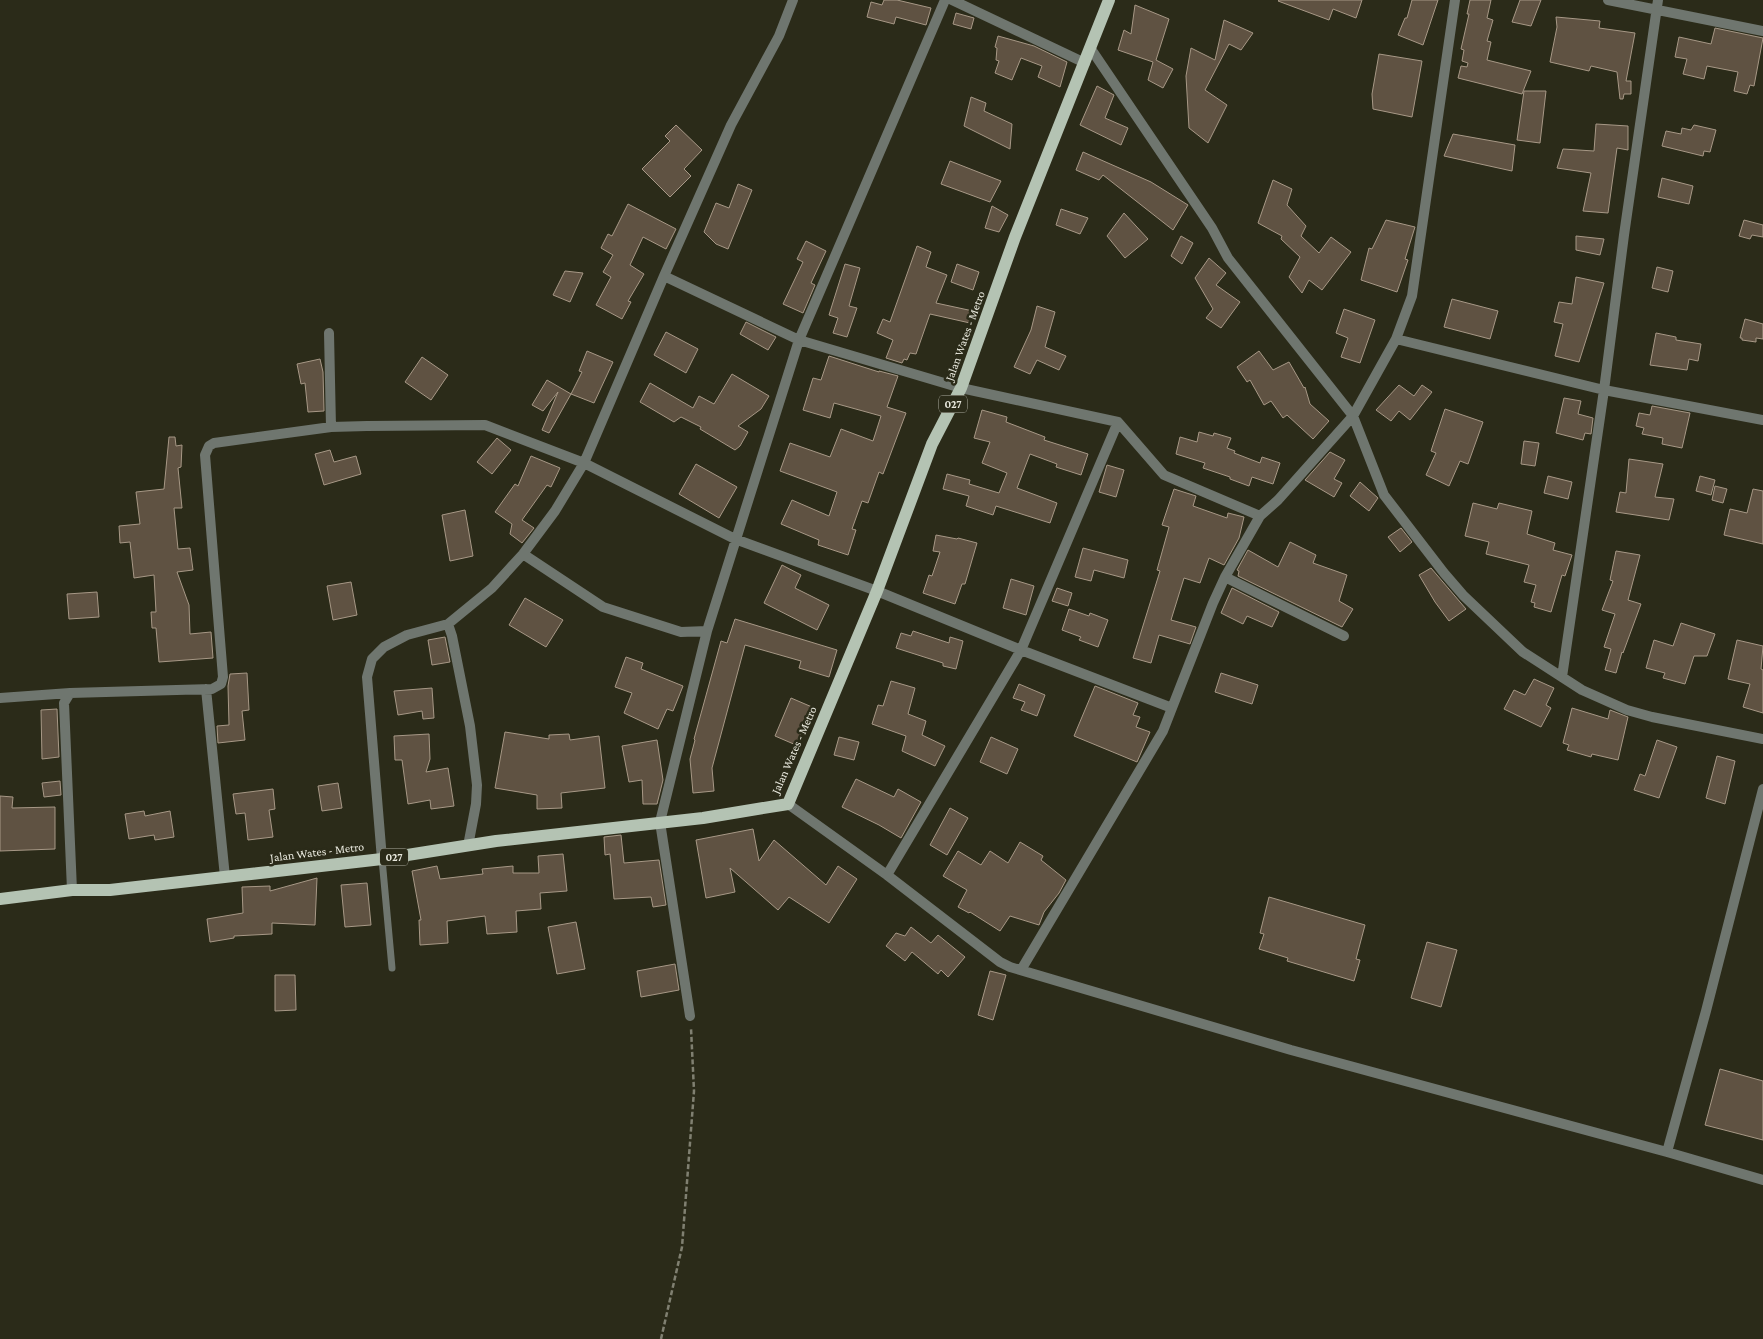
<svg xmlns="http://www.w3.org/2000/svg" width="1763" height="1339" font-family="'Crimson Pro',serif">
	<rect width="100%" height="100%" fill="#2b2b19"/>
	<!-- building -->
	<path fill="#5f5242" stroke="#a79886" d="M 884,0 L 897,0 L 931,8 L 926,25 L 896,17 L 894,24 L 867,17 L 871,2 L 882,5 Z
		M 1279,0 L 1362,0 L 1356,18 L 1333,9 L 1329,20 L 1278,1 Z
		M 1412,0 L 1438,0 L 1423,45 L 1398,35 L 1405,18 L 1407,18 Z
		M 1470,0 L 1491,0 L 1487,18 L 1493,20 L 1487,41 L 1491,42 L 1487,60 L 1531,71 L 1522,94 L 1458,78 L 1461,66 L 1467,67 L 1468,63 L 1462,61 L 1464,50 L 1461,49 L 1469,14 L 1467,14 Z
		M 1520,0 L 1541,0 L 1531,26 L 1512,22 Z
		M 1135,5 L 1169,19 L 1156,60 L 1173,69 L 1163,88 L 1148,80 L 1153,62 L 1118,50 L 1124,30 L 1131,34 Z
		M 956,13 L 974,18 L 971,29 L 953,24 Z
		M 1556,17 L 1600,21 L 1599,28 L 1635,33 L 1626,81 L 1631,81 L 1631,94 L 1624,94 L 1623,99 L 1620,99 L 1617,72 L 1591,66 L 1589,71 L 1550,62 L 1557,27 Z
		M 1224,20 L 1253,33 L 1241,50 L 1229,44 L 1205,90 L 1227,105 L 1208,143 L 1189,128 L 1186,76 L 1191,48 L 1215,60 Z
		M 1715,28 L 1763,38 L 1754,86 L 1750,85 L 1747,94 L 1734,91 L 1738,72 L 1707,66 L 1704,79 L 1683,74 L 1687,59 L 1675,57 L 1679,37 L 1711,44 Z
		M 998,36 L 1034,46 L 1067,62 L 1060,87 L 1038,77 L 1042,66 L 1021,58 L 1012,80 L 995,73 L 999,61 L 996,60 L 997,48 L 995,47 Z
		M 1379,54 L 1422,61 L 1412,117 L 1373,109 L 1372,94 Z
		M 1097,86 L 1114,95 L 1105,118 L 1128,128 L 1121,145 L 1080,125 Z
		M 1524,91 L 1546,91 L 1540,143 L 1517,140 Z
		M 971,97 L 986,103 L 984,111 L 1012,124 L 1010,149 L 964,126 Z
		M 1596,124 L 1628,126 L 1628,150 L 1617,148 L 1608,213 L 1583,211 L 1591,173 L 1557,168 L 1563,149 L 1594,151 Z
		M 676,125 L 702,150 L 684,169 L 691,176 L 670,197 L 642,169 L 670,141 L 665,136 Z
		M 1694,125 L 1716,130 L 1710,152 L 1704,151 L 1703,156 L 1662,146 L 1666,131 L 1681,134 L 1682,128 L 1691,130 Z
		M 1453,134 L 1515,145 L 1512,171 L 1444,156 Z
		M 1083,152 L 1151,182 L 1188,205 L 1173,230 L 1103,175 L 1099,180 L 1076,170 Z
		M 950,161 L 1001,181 L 990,202 L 941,184 Z
		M 1662,178 L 1693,186 L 1689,204 L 1658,197 Z
		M 1273,180 L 1292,189 L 1287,205 L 1306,226 L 1301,236 L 1319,253 L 1331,237 L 1351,252 L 1322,290 L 1309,280 L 1302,293 L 1289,277 L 1300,257 L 1281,239 L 1282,236 L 1258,223 Z
		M 738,184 L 752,190 L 728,249 L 716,244 L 704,232 L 716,203 L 729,208 Z
		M 628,204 L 676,229 L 666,249 L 643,237 L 630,265 L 644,274 L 628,301 L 631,302 L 622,319 L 596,305 L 611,277 L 603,272 L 613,255 L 601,248 L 608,234 L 612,236 Z
		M 992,206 L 1008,215 L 999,232 L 985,228 Z
		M 1061,209 L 1088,218 L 1080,234 L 1056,225 Z
		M 1124,213 L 1148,239 L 1125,258 L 1107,236 Z
		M 1386,220 L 1415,227 L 1405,259 L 1408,260 L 1397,292 L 1361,280 L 1369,248 L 1372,249 Z
		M 1744,220 L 1763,225 L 1763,237 L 1752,235 L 1750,239 L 1739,236 Z
		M 1181,236 L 1193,243 L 1182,264 L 1171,256 Z
		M 1576,236 L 1604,239 L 1600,255 L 1576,250 Z
		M 806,241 L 826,251 L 811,283 L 815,285 L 803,313 L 783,304 L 803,262 L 797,259 Z
		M 917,246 L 931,252 L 926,267 L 947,275 L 936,303 L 973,311 L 970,323 L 930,314 L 916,354 L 910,353 L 907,360 L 904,359 L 902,363 L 886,358 L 893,340 L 877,333 L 883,319 L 890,322 Z
		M 1209,258 L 1226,273 L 1216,285 L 1240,302 L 1221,328 L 1206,318 L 1213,309 L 1195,278 Z
		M 845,264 L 860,268 L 849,306 L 857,308 L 847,337 L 833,333 L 838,318 L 829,315 Z
		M 957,264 L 979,272 L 973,290 L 951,282 Z
		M 1657,267 L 1673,271 L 1668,292 L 1652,288 Z
		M 565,271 L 583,273 L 570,302 L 553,295 Z
		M 1576,277 L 1604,283 L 1579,362 L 1555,356 L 1563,324 L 1554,322 L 1559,302 L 1572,304 Z
		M 1452,299 L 1498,311 L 1490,339 L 1444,327 Z
		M 1037,306 L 1055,312 L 1045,347 L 1066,356 L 1059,370 L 1037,360 L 1030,374 L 1014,367 L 1031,330 Z
		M 1344,309 L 1375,320 L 1360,363 L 1341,357 L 1348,338 L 1336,333 Z
		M 1745,319 L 1763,324 L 1763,339 L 1756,338 L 1756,342 L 1742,340 L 1742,338 L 1740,338 Z
		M 746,322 L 776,337 L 768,350 L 740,334 Z
		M 666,332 L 698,349 L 686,373 L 654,355 Z
		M 1656,333 L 1676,337 L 1676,340 L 1701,344 L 1698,361 L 1689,359 L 1687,370 L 1650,365 Z
		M 587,351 L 613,362 L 594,403 L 571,394 L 582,372 L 579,371 Z
		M 1259,351 L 1273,370 L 1289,362 L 1304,388 L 1305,387 L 1310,404 L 1329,421 L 1313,439 L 1287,415 L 1283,418 L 1271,401 L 1264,405 L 1250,380 L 1247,382 L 1237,367 Z
		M 829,356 L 879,372 L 879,371 L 898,376 L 887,407 L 906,413 L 883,474 L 879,472 L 868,503 L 862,501 L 852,529 L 856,530 L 848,555 L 818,545 L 819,540 L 781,524 L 792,500 L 829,516 L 837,492 L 780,471 L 790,443 L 830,457 L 841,429 L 873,441 L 881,416 L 834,403 L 830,418 L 803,410 L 813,378 L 821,380 Z
		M 422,357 L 448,375 L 431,400 L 405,382 Z
		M 320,359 L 323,372 L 324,411 L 308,412 L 305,383 L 301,384 L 297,364 Z
		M 732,374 L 769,396 L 761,409 L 738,426 L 748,432 L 740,446 L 735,450 L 700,429 L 701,427 L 681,417 L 674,422 L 640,402 L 650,383 L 693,408 L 699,396 L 714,404 Z
		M 547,380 L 571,394 L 549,433 L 542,430 L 558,392 L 543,411 L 532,405 Z
		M 1399,385 L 1414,396 L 1422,385 L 1432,392 L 1410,420 L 1399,411 L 1391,421 L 1376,410 Z
		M 1564,398 L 1581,401 L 1578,414 L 1593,418 L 1591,434 L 1585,433 L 1583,440 L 1556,433 Z
		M 1652,406 L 1690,413 L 1682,448 L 1662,444 L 1663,438 L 1642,434 L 1644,428 L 1636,426 L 1639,413 L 1650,415 Z
		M 1445,409 L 1483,422 L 1468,464 L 1460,461 L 1449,486 L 1426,475 L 1436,453 L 1431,451 Z
		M 982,410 L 1007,417 L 1006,422 L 1045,437 L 1044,440 L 1088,454 L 1081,475 L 1056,467 L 1057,464 L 1030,454 L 1017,488 L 1057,503 L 1050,523 L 996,506 L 993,515 L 966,506 L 969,496 L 943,489 L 947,474 L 970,480 L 969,484 L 999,493 L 1007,473 L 982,463 L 990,442 L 974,438 Z
		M 1199,432 L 1213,436 L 1214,433 L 1231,438 L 1227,448 L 1235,451 L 1234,453 L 1260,463 L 1262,457 L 1280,463 L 1273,484 L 1252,477 L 1249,486 L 1230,479 L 1230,477 L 1203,468 L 1205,463 L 1176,454 L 1180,437 L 1197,442 Z
		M 169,437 L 175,437 L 176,446 L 182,445 L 181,467 L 178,468 L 182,508 L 174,508 L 178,549 L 190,548 L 193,570 L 177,572 L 189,605 L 190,634 L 211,632 L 213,658 L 159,662 L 156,628 L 152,628 L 151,612 L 156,612 L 154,575 L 134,578 L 130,542 L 120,543 L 119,526 L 140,524 L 136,492 L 164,489 Z
		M 497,438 L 511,450 L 492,474 L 477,462 Z
		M 1524,441 L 1539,443 L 1535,466 L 1521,464 Z
		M 330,450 L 334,462 L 356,456 L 361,474 L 324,485 L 315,454 Z
		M 1330,452 L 1345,460 L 1334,479 L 1342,483 L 1334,497 L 1305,480 Z
		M 531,456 L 560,468 L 551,487 L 547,485 L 522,520 L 534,528 L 522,543 L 510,534 L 512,524 L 495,512 L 515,484 L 518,486 Z
		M 1629,459 L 1663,464 L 1655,497 L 1674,499 L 1669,520 L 1616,512 L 1620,492 L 1626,493 Z
		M 696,464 L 737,487 L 719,518 L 679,494 Z
		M 1107,465 L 1124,470 L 1116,497 L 1099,492 Z
		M 1548,476 L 1572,482 L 1568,499 L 1544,493 Z
		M 1700,476 L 1715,480 L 1711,495 L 1696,491 Z
		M 1360,482 L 1378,498 L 1369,511 L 1350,496 Z
		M 1715,486 L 1727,489 L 1723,503 L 1712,500 Z
		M 1174,489 L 1196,496 L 1193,506 L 1227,518 L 1228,513 L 1244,517 L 1239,538 L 1224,565 L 1209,558 L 1200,583 L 1184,578 L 1171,620 L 1196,627 L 1190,644 L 1159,635 L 1151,663 L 1133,658 L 1160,571 L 1157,570 L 1169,527 L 1162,525 Z
		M 1753,489 L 1763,491 L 1763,544 L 1724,535 L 1730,509 L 1747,513 Z
		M 1473,503 L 1497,509 L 1499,503 L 1532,511 L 1527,534 L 1555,543 L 1553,550 L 1572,555 L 1565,576 L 1562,575 L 1551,612 L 1534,607 L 1535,603 L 1531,602 L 1536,585 L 1524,582 L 1529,565 L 1486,554 L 1489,542 L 1465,536 Z
		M 465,510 L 473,556 L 450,561 L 442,515 Z
		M 1401,528 L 1412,542 L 1400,552 L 1388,537 Z
		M 936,535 L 957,539 L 958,538 L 977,543 L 965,584 L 962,584 L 955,604 L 923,593 L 929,575 L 932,576 L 940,552 L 933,551 Z
		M 1290,542 L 1316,555 L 1313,563 L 1347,575 L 1339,601 L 1353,609 L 1342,627 L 1238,576 L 1239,571 L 1237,570 L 1248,550 L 1278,567 Z
		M 1083,548 L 1128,560 L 1124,578 L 1094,570 L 1091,581 L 1075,577 Z
		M 1616,551 L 1640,555 L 1628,600 L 1641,604 L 1623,653 L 1622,652 L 1616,673 L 1605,670 L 1611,649 L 1604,647 L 1615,614 L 1602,610 L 1613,581 L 1610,580 Z
		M 782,565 L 801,575 L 795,588 L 829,605 L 817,630 L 764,603 Z
		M 1431,568 L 1466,609 L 1449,621 L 1435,602 L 1419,575 Z
		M 1011,579 L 1034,586 L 1026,615 L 1003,608 Z
		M 351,582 L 357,615 L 333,620 L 327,586 Z
		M 1057,588 L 1072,593 L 1068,606 L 1052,601 Z
		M 1232,588 L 1279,612 L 1272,627 L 1247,616 L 1243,624 L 1221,613 Z
		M 97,592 L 99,617 L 69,619 L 67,594 Z
		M 525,598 L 563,620 L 546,647 L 509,625 Z
		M 1069,609 L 1089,616 L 1090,613 L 1108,620 L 1098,647 L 1079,640 L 1081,637 L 1062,630 Z
		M 735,619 L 837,650 L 829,677 L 799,668 L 801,661 L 745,645 L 712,768 L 714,791 L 693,793 L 690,759 L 695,740 L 694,739 L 721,641 L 727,643 Z
		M 1681,623 L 1715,634 L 1707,656 L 1694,656 L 1685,684 L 1663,678 L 1665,673 L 1646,668 L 1654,640 L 1673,646 Z
		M 913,631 L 949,643 L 950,637 L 963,641 L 956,669 L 943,666 L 943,663 L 896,648 L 901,633 L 911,636 Z
		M 445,637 L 450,662 L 432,665 L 428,640 Z
		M 1737,640 L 1763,646 L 1761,669 L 1763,670 L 1763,713 L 1743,707 L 1750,684 L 1728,679 Z
		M 626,657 L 643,663 L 641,669 L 683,686 L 673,711 L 667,709 L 658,729 L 624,713 L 632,693 L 615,687 Z
		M 247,673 L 249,710 L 242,711 L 245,740 L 218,743 L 217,726 L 229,725 L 228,686 L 230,674 Z
		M 1221,673 L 1258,685 L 1252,704 L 1215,692 Z
		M 1534,679 L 1554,688 L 1546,705 L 1551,708 L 1541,727 L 1504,709 L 1514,690 L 1525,695 Z
		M 891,681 L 915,688 L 908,714 L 926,721 L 922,735 L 945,746 L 935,766 L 902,751 L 906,736 L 872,724 L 878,705 L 883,706 Z
		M 1019,684 L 1045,695 L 1037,716 L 1021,710 L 1025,702 L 1013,698 Z
		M 1095,686 L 1138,703 L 1133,715 L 1140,717 L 1136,727 L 1150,732 L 1137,762 L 1074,736 Z
		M 432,688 L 434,718 L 423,719 L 422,711 L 398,715 L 394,691 Z
		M 791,698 L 812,707 L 796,745 L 775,736 Z
		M 1572,708 L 1608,719 L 1610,710 L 1628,717 L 1618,760 L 1592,754 L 1591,757 L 1567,750 L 1569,745 L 1563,743 Z
		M 57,709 L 59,757 L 42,759 L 41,710 Z
		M 505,732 L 549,739 L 549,735 L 569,734 L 570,740 L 599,736 L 605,788 L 561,793 L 562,808 L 537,809 L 537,795 L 495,788 Z
		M 429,734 L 430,759 L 426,772 L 448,768 L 454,806 L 431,809 L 430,800 L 408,804 L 402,760 L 395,760 L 394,736 Z
		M 839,737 L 859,742 L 854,760 L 834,755 Z
		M 991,737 L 1018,749 L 1007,774 L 980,762 Z
		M 657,740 L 663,780 L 657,804 L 643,804 L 642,780 L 629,782 L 622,746 Z
		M 1657,740 L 1677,747 L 1659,798 L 1634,790 L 1640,774 L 1645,776 Z
		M 1717,756 L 1735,761 L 1725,804 L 1706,798 Z
		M 856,779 L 894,797 L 898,789 L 921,802 L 901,838 L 879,825 L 842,807 Z
		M 60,781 L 61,795 L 44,797 L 42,783 Z
		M 338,783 L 342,808 L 322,811 L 318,786 Z
		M 273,789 L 275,809 L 269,810 L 273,837 L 248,840 L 245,813 L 236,814 L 233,794 Z
		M 0,796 L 13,797 L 12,808 L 55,807 L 55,849 L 0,851 Z
		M 950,808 L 968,818 L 947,855 L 930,845 Z
		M 144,811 L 145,816 L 170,811 L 174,837 L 155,840 L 154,835 L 129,839 L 125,814 Z
		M 753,829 L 759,861 L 774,840 L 826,885 L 838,866 L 857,879 L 829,923 L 789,897 L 778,910 L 730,868 L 735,892 L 706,898 L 696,840 Z
		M 621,835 L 624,863 L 659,860 L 666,905 L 653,907 L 651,897 L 614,899 L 610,854 L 605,855 L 604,837 Z
		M 1020,842 L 1043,856 L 1041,860 L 1066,880 L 1059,893 L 1044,912 L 1039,925 L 1010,916 L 1000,931 L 970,912 L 969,913 L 958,907 L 967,890 L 943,876 L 958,851 L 981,865 L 990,851 L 1008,863 Z
		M 563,854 L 567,891 L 540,893 L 541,909 L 516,911 L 517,932 L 487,934 L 485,916 L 447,921 L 448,943 L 420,945 L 419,920 L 421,920 L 412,871 L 437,866 L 440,879 L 483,874 L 482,869 L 513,866 L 513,873 L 539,873 L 538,856 Z
		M 317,878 L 315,925 L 272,923 L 272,934 L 234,936 L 234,938 L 210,942 L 207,919 L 243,913 L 242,887 L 270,886 L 270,891 Z
		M 367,883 L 371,925 L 345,927 L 341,885 Z
		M 1269,897 L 1365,925 L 1356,959 L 1360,960 L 1354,981 L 1287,961 L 1288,958 L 1259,949 L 1264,934 L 1260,933 Z
		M 576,922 L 585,969 L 557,974 L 548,927 Z
		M 911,927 L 931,943 L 938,935 L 965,957 L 948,977 L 941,970 L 938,974 L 912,952 L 905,961 L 886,946 L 896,933 L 905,936 Z
		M 1427,942 L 1457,950 L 1441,1007 L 1411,998 Z
		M 675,964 L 679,990 L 641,997 L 637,971 Z
		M 990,971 L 1006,975 L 993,1020 L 978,1015 Z
		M 275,975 L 295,975 L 296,1010 L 275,1011 Z
		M 1720,1069 L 1763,1081 L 1763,1140 L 1705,1125 Z"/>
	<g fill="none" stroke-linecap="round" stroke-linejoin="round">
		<!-- path -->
		<path stroke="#808071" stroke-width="2.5" stroke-dasharray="5 2.5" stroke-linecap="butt" d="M 661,1339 L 682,1247 L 694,1091 L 691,1028"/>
		<!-- service -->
		<path stroke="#6f766f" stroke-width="7" d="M 382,859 L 392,968"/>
		<!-- minor -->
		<path stroke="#6f766f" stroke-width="10" d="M 952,0 L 1085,63
			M 1608,0 L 1763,31
			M 1091,49 L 1212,228 L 1228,258 L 1353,416 L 1384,495 L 1444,573 L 1463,595 L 1523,652 L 1582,690 L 1627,710 L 1652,717 L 1763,739
			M 664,276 L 799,340 L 961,388 L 1118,422 L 1164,475 L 1260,516
			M 329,333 L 331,427
			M 1396,339 L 1604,390 L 1763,420
			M 523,554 L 603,607 L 681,632 L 707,631
			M 1225,577 L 1344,636
			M 448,624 L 452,636 L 470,726 L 477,785 L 476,804 L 468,846
			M 1562,677 L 1604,390 L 1624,235 L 1658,0
			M 206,689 L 225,877
			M 0,698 L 70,693
			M 788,804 L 887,875 L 1000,962 L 1010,967 L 1291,1050 L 1667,1152 L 1763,1180
			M 382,859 L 367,677 L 372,659 L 384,647 L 407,635 L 448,624 L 492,588 L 523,554 L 555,511 L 584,463 L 664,276 L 731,125 L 779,36 L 793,0
			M 887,875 L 1021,650 L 1118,422
			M 72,890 L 64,703 L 70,693 L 212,689 L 221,684 L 223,677 L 205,455 L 209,446 L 214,443 L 331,427 L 367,426 L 485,425 L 584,463 L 735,539 L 877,591 L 1021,650 L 1172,708
			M 1021,970 L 1163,731 L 1213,603 L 1225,577 L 1260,516 L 1278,500 L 1353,416 L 1396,339 L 1412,296 L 1455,0
			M 690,1016 L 660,822 L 707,631 L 799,340 L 945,0
			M 1667,1152 L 1706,1011 L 1763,789"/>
		<!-- primary -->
		<path stroke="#b4c3b3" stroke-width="12" d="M 0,899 L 72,890 L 110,890 L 382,859 L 496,841 L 703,818 L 788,804 L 877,591 L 932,444 L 961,388 L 1015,237 L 1109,0"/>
	</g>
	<g text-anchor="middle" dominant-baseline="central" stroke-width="5" stroke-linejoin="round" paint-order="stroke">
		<!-- shield labels -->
		<g fill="#2b2b19" stroke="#afafa2" stroke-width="1">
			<rect x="939" y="395.5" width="28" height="17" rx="4"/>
			<rect x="380" y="848.5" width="28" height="17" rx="4"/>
		</g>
		<g font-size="11" font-weight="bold" fill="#e8e8dd">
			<text x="953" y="404">027</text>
			<text x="394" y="857">027</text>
		</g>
		<!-- street labels -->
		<g font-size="12" fill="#e8e8dd" stroke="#2b2b19">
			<text transform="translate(965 336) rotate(-70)">Jalan Wates - Metro</text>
			<text transform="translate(794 750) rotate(-66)">Jalan Wates - Metro</text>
			<text transform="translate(317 852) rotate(-7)">Jalan Wates - Metro</text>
		</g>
	</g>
</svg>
